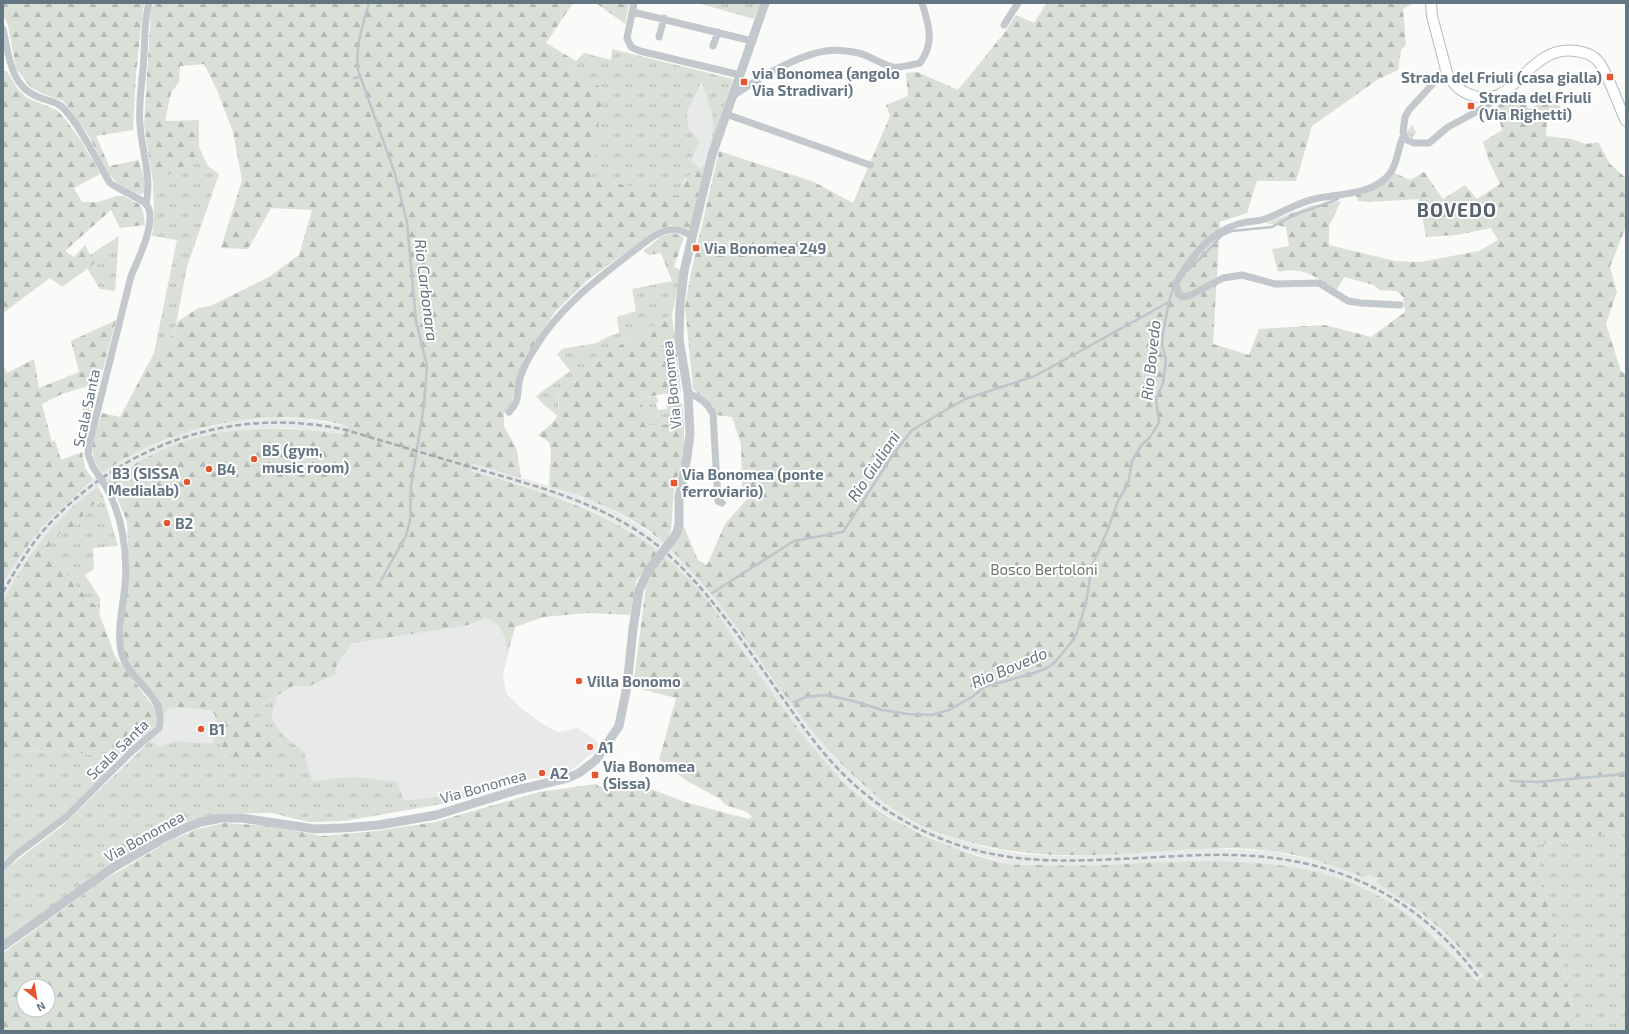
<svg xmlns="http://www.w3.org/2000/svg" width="1629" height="1034" font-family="'Exo 2',sans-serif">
	<defs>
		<pattern id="grass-tufts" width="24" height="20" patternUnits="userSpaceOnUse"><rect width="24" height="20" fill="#dadfd7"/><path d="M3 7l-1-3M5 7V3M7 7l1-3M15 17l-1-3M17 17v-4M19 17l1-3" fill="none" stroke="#b4b9b4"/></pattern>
		<pattern id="forest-firs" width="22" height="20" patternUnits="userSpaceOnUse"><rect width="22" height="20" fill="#dadfd7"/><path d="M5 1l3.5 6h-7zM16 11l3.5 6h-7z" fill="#b4b9b4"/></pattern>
	</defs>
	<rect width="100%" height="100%" fill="#fafaf8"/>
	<!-- built -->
	<path fill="#e8e9e9" d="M 703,80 L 713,117 L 712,145 L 705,166 L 699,167 L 691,161 L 699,141 L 689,128 L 687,113 Z
		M 273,418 L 304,419 L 347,426 L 345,434 L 290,428 L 263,428 L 237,430 L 208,435 L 170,447 L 132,465 L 98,486 L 72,507 L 48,532 L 28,559 L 3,599 L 3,583 L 21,555 L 41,528 L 93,479 L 115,464 L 131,454 L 183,433 L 235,421 Z
		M 472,464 L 557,488 L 604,505 L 635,523 L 664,543 L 692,570 L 712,593 L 804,720 L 832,755 L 859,782 L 908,819 L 941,834 L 984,847 L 1021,854 L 1071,856 L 1210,848 L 1272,851 L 1330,864 L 1365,878 L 1369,873 L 1378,878 L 1447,934 L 1484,976 L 1475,980 L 1433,935 L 1394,905 L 1364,888 L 1151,863 L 1104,866 L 1056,866 L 1009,864 L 954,848 L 901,824 L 860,797 L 825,763 L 796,727 L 708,603 L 685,574 L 658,551 L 628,530 L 599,514 L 576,504 L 527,487 L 471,471 Z
		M 137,498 L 515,627 L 503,674 L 506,693 L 523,710 L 543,724 L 558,732 L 578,728 L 598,742 L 597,750 L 570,771 L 563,774 L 506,783 L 453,802 L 344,821 L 309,822 L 272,813 L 217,814 L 189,821 L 159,835 L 131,759 L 161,730 L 163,720 L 123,642 Z"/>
	<!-- grass -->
	<path fill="url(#grass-tufts)" d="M 698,3 L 760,3 L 754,19 Z
		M 612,49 L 733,79 L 712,145 L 713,117 L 702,81 L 687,113 L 689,128 L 699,141 L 691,161 L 699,167 L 685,179 L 677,196 L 591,178 L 603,89 L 568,73 L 576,61 L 584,53 L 611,60 Z
		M 1412,125 L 1416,133 L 1412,139 L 1407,132 Z
		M 203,156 L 208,166 L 219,174 L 187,267 L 174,334 L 154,353 L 177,240 L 152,236 L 154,217 L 153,183 Z
		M 119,236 L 115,291 L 100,289 L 87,268 L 95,263 L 90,255 Z
		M 674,267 L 681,270 L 672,315 L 608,352 L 559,394 L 558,416 L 544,405 L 536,396 L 570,371 L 557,354 L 562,349 L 597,343 L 609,336 L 619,333 L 617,317 L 636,311 L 632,289 L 672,281 Z
		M 656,396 L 659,402 L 656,402 L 658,410 L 667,409 L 666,401 L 675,400 L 677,403 L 682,403 L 684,423 L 645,426 L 641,398 Z
		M 104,498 L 118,546 L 93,548 L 94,569 L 85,575 L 100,598 L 100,609 L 89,600 L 45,551 L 61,531 L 81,523 L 84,511 Z
		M 277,697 L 271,718 L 283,735 L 304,752 L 312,781 L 354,777 L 397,782 L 404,801 L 483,792 L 453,802 L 344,821 L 309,822 L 272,813 L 239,813 L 217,814 L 189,821 L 166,831 L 126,855 L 3,941 L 3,872 L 7,868 L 62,826 L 150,741 L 159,746 L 177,741 L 212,744 L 219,739 L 221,755 L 234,755 L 255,759 L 263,737 L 257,729 L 256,708 Z
		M 66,751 L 117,759 L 88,792 L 55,822 L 3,861 L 3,752 Z
		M 1626,831 L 1626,1031 L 1578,1031 L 1534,845 Z"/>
	<!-- forest -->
	<path fill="url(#forest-firs)" fill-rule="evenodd" d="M 3,3 L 145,3 L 143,9 L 136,74 L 133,130 L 96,136 L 109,166 L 139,160 L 144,178 L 145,191 L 141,195 L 119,185 L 107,172 L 89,136 L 63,101 L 41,93 L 30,87 L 16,68 L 8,25 L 3,15 Z
		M 154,3 L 573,3 L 546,43 L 576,61 L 568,73 L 603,88 L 592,178 L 677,196 C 683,184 690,168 705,166 L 690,230 L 670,225 L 655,231 L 588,280 L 555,312 L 523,360 L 512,401 L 504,414 L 504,426 L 517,450 L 521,478 L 473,464 L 471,471 C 548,493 626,515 684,574 C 707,596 724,624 742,650 C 778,700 811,754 858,795 C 883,817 921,835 952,847 C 966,853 994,861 1009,864 C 1019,865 1030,865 1039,865 C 1067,866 1095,866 1123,864 C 1200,860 1294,855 1365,889 C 1410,910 1443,944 1475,980 L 1480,979 L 1484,976 L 1447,934 L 1419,911 L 1377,883 L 1378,878 L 1369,874 L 1365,878 C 1335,866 1304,855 1272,851 C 1232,845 1191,849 1151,852 C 1083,857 1024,859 958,839 C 942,834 924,828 909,819 C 898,813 887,804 877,796 C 790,728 747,620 665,544 C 633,515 590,498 549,486 L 551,452 L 549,442 L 538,435 C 557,420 560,418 559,394 L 608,352 L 672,315 L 681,391 L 641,398 L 645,426 L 684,423 L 684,453 L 674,489 L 671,531 L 669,535 L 674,542 L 682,522 L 698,560 L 707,565 L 725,524 L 748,498 L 742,485 L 741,444 L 732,417 L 716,415 L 713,406 L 693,389 L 685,307 L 691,272 L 719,151 L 814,182 L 853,203 L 890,116 L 886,105 L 908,96 L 906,73 L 917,72 L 958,90 L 1005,32 L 1016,15 L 1034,23 L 1046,4 L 1044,3 L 1414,3 L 1403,9 L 1406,45 L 1401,50 L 1398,70 L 1377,80 L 1312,126 L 1296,181 L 1257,181 L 1247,213 L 1220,222 L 1213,344 L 1249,355 L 1259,329 L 1325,325 L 1371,337 L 1405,312 L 1403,297 L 1397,291 L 1379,290 L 1374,285 L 1344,277 L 1336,291 C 1316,277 1304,266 1278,272 L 1272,249 L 1289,246 L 1286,227 L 1266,223 L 1310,206 L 1341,201 L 1329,226 L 1329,245 L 1395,261 L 1420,262 L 1479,251 L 1498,240 L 1491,228 L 1457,235 L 1426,237 L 1419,199 L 1369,202 L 1358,201 L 1356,195 L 1382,185 L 1395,173 L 1410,180 L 1424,172 L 1443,199 L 1465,185 L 1477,199 L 1500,184 L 1489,161 L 1483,142 L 1502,130 L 1496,108 L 1516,88 L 1529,109 L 1553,96 L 1561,108 L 1547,120 L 1546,136 L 1571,139 L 1586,144 L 1598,142 L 1610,164 L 1626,178 L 1626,226 L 1610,267 L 1617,292 L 1606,324 L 1621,371 L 1626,375 L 1626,831 L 1534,845 L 1578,1031 L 3,1031 L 3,953 L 104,880 L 168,842 L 197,829 L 224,823 L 270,826 L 322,836 L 376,831 L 435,822 L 539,792 L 596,784 L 600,787 L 611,786 L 651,789 L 685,802 L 748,819 L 752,817 C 745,806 727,811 720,799 L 687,781 L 659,760 L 676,698 L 633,687 L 646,586 L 652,574 L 645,568 L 636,582 L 630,615 L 587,613 L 543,617 L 515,627 L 507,654 L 505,638 L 500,627 L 490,619 L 483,619 L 468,625 L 353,643 L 337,663 L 335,675 L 309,686 L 293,686 L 256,708 C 257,730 255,732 274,745 C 271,748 268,755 263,757 C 256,761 231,755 221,755 L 219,739 L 212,744 C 219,731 220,723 212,710 L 171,707 L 163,714 L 125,658 L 123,642 L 124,613 L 129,564 L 127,522 L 118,500 L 107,480 C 127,468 147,456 169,447 C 226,424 285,426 344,434 L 347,426 C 268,404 167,427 102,473 C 85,450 94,438 102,413 L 120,417 L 154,353 L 174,334 L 177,322 L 198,308 L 210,306 L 269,277 L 299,255 L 312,210 L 271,208 L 248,249 L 221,248 L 242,180 L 233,132 L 217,90 L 204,64 L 180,66 L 179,82 L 171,93 L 165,121 L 199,120 L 199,147 L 203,156 L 153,183 L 144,125 L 151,10 ZM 24,986 L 48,986 L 48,1010 L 24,1010 Z
		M 596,3 L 629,3 L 625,24 Z
		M 3,71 L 7,71 L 17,88 L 27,98 L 57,110 L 65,119 L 82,142 L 100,174 L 74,188 L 82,202 L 98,202 L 117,196 L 123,196 L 139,204 L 143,211 L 145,225 L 120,228 L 111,210 L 65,251 L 74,257 L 85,245 L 95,263 L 62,287 L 50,278 L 3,313 Z
		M 673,233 L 684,237 L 674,267 L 672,281 L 661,253 L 649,255 L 643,251 L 662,236 Z
		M 116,320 L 87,429 C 78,416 85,400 88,386 L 62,394 L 42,404 L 52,442 L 55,440 L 61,460 L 82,452 L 85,468 L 93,479 L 41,528 L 21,555 L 3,583 L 3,364 L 7,373 L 34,359 L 39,388 L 79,372 L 71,341 Z
		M 98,486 L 104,498 L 84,511 L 81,523 L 61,532 L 45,551 L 89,600 L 100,609 L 99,613 L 115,656 L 156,710 L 157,724 L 117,759 L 66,751 L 3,752 L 3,599 L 28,559 L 48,532 L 72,507 Z"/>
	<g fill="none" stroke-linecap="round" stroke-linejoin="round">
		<!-- stream -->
		<path stroke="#bbc7cb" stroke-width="2.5" d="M 369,3 C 363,24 355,47 358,70 L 395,174 L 407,222 L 416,321 L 427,366 L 424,405 L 411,486 L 410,520 L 406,536 L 381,580
			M 354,78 L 360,77
			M 1188,270 L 1206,253 L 1222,235 L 1232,231 L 1272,227 L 1294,215 L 1338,199
			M 712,593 L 794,541 L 843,532 L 892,456 L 912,430 L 965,399 L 1035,376 L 1169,302
			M 794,702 L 806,697 L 825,695 L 854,701 L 882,710 L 908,714 L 932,715 L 949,710 L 972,697 L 985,687 L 1034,673 L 1047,668 L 1054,663 L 1071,643 L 1076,635 L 1086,603 L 1092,566 L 1108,529 L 1118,501 L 1128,484 L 1132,461 L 1141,446 L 1151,436 L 1159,422 L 1156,399 L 1163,383 L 1166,359 L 1162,345 L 1163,333 L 1169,302 L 1173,288
			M 1511,781 L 1538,782 L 1614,775 L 1626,773"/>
		<defs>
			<path id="secondary" d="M 1431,3 L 1432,16 L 1447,73 C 1453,84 1459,91 1471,95 C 1515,113 1526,44 1576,51 C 1584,52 1592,54 1598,61 C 1608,73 1618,105 1626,121"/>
		</defs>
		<!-- secondary casing -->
		<use href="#secondary" stroke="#b3babf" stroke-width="12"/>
		<!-- minor -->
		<path stroke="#c3c8cc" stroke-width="7" d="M 634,3 L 627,38 L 631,47 L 640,51 L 740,75
			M 633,12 L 752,41
			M 1004,25 L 1018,3
			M 3,29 C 9,55 10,86 38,97 C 48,101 58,101 65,110 C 84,132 95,158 110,183 C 121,191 134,195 145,203 C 160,216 137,262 131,276 L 89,445 L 88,454 L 93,467
			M 659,37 L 664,18
			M 713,46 L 718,32
			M 1445,66 L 1439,77 L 1409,110 L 1405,117 L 1403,132 L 1407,140 L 1414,143 L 1429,143 L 1448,127 L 1476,112 L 1489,104 L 1499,96
			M 733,96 C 757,79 797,55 826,51 C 836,49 848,51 859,53 C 870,56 882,65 893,67 C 901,68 912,65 920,63 C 935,42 929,26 922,3
			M 726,114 L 870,165
			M 146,204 C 152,178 142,152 140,125 C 138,101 143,78 144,55 C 145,37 144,20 149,3
			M 1400,305 L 1361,303 L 1348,301 L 1319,283 L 1275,284 L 1242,275 L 1223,278 L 1189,296 L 1182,297 L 1178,294 L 1176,283 C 1190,259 1209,232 1238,224 C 1247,221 1256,222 1265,219 C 1283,213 1299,201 1319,198 C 1340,194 1371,194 1387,177 C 1398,166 1397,148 1404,135
			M 688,393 C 699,397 708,403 713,414 L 718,501 L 722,503
			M 509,412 C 521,400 516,393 520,378 C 523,368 529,357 535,348 C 559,308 595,281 631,253 C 641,246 652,235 664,231 C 674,227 683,231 692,236
			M 3,867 L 17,854 L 65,818 L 132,751 L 159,728 C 167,696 130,682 122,655 C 116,634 123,607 125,585 C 128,552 122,514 105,485"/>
		<!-- tertiary -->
		<path stroke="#c3c8cc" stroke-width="9" d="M 672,540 L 677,532 L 679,524 L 679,497 L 687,457 L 690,434 L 688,393 L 679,339 L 680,305 L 684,271 L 712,155 L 765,3
			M 3,946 L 114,867 L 161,840 L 185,828 L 201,822 L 221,818 L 242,818 L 315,829 L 342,828 L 379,825 L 436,815 L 517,790 L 568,778 L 579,773 L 596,760 L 619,726 L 627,686 L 633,629 L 639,590 L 648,571"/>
		<!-- secondary -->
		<use href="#secondary" stroke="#fff" stroke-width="10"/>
		<!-- rail -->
		<path stroke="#a2aab0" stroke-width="2.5" stroke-dasharray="6 3" stroke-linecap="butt" d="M 3,592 C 15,571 27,550 43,531 C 119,444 233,405 346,430 C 386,442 427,454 467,466 C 535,486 608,503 663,550 C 711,592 747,648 784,700 C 806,731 828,762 857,787 C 882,809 911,827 942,839 C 1001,863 1057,862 1119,859 C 1168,857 1218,852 1266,857 C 1357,867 1426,907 1480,979"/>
		<!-- minor-bridge -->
		<path stroke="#c3c8cc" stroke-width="7" d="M 93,467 L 105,485"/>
		<!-- tertiary-bridge -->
		<path stroke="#c3c8cc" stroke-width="9" d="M 648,571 L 672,540"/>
	</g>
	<!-- markers -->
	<g fill="#e4572e" stroke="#fff" stroke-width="1.5">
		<rect x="1606" y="73" width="8" height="8" rx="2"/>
		<rect x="740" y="78" width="8" height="8" rx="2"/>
		<rect x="1467" y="102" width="8" height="8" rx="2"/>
		<rect x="692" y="244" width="8" height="8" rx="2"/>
		<circle cx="254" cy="459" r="4"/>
		<circle cx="209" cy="469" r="4"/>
		<circle cx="187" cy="482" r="4"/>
		<rect x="670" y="479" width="8" height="8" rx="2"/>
		<circle cx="167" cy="523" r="4"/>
		<circle cx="579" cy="681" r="4"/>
		<circle cx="201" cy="729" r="4"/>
		<circle cx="590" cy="747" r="4"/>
		<circle cx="542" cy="773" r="4"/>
		<rect x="591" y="771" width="8" height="8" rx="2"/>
	</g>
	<g text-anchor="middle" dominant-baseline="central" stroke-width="4" stroke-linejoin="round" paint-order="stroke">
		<!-- poi labels -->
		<g font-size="15" font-weight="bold" fill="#657683" stroke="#fff" text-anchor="start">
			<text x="752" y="73">via Bonomea (angolo<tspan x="752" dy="17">Via Stradivari)</tspan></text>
			<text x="1602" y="77" text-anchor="end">Strada del Friuli (casa gialla)</text>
			<text x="1479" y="97">Strada del Friuli<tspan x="1479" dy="17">(Via Righetti)</tspan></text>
			<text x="704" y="248">Via Bonomea 249</text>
			<text x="262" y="450">B5 (gym,<tspan x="262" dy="17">music room)</tspan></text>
			<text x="217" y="469">B4</text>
			<text x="179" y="473" text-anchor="end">B3 (SISSA<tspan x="179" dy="17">Medialab)</tspan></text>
			<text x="682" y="474">Via Bonomea (ponte<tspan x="682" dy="17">ferroviario)</tspan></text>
			<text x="175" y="523">B2</text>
			<text x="587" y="681">Villa Bonomo</text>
			<text x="209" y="729">B1</text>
			<text x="598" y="747">A1</text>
			<text x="603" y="766">Via Bonomea<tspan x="603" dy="17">(Sissa)</tspan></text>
			<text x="550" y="773">A2</text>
		</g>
		<!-- street labels -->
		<g font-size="15" fill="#657683" stroke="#fff">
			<text transform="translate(671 385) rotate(-96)">Via Bonomea</text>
			<text transform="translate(86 408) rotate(-78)">Scala Santa</text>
			<text transform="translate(117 749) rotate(-44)">Scala Santa</text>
			<text transform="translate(483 786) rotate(-16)">Via Bonomea</text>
			<text transform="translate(144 836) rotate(-29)">Via Bonomea</text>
		</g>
		<!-- park labels -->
		<g font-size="15" fill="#687a64" stroke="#fff">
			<text x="1044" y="569">Bosco Bertoloni</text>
		</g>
		<!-- water labels -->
		<g font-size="16" font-style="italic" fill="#60757c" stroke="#fff">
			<text transform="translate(427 290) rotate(83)">Rio Carbonara</text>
			<text transform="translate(1150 360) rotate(-84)">Rio Bovedo</text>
			<text transform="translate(873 466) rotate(-56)">Rio Giuliani</text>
			<text transform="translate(1009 667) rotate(-23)">Rio Bovedo</text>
		</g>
		<!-- district labels -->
		<g font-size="19" font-weight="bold" letter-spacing="1" fill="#57646e" stroke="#fff">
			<text x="1457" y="209">BOVEDO</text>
		</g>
	</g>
	<!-- border -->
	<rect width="1629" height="1034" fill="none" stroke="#657683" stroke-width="8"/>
	<!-- north arrow -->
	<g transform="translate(36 998) rotate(150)"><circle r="19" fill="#ffffff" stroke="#c1c8cd"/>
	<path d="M0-3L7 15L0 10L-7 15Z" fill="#e4572e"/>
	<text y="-6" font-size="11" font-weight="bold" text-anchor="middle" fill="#657683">N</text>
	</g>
</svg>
